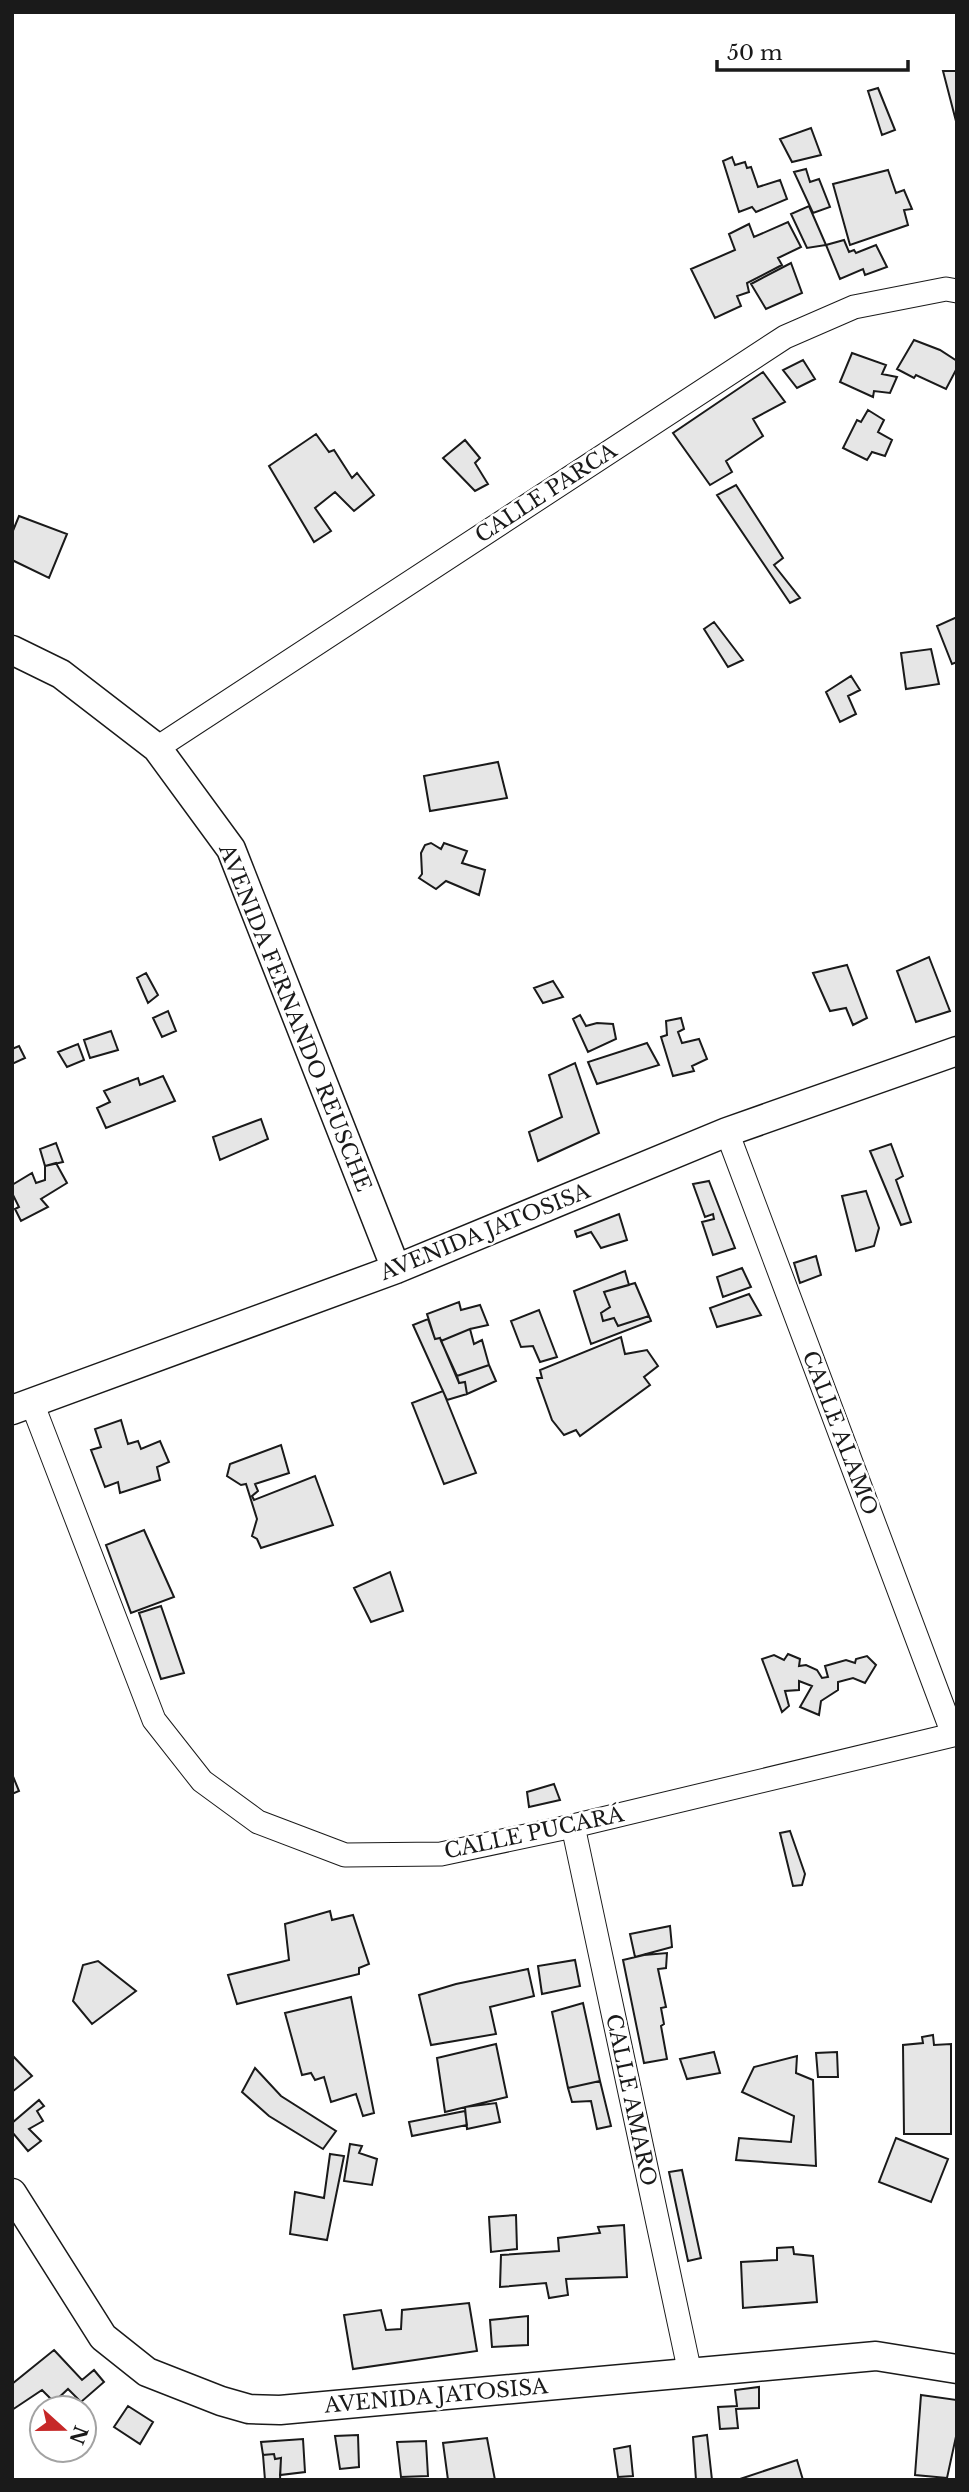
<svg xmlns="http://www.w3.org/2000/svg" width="969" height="2492" font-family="'Libre Baskerville',serif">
	<rect width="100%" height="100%" fill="#fff"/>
	<!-- building -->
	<path fill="#e6e6e6" stroke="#1a1a1a" stroke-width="2" d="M 943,71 L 957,71 L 957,125 Z
		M 878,88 L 895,130 L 882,135 L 868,91 Z
		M 811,128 L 821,155 L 792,162 L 780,139 Z
		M 732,157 L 735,165 L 745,162 L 747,168 L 751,167 L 758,187 L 780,180 L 787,199 L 756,212 L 752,207 L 739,212 L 723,161 Z
		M 806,169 L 810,182 L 819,179 L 830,207 L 813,213 L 794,172 Z
		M 888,170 L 896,193 L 904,190 L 912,209 L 904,210 L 908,225 L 850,245 L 833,184 Z
		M 809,206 L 826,245 L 807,248 L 791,214 Z
		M 788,222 L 801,247 L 778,258 L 782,265 L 747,283 L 749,292 L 737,296 L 741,306 L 715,318 L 691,269 L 735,250 L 729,234 L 749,224 L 754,237 Z
		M 844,240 L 849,252 L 854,250 L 856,253 L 876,245 L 887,267 L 865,275 L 863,269 L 840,279 L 826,245 Z
		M 791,263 L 802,293 L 766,309 L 751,284 Z
		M 914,340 L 940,350 L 957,361 L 957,368 L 946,389 L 916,375 L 914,378 L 897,369 Z
		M 852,353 L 886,365 L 882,374 L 897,377 L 890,393 L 874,391 L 873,397 L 840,382 Z
		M 803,360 L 815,379 L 797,388 L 783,370 Z
		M 763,372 L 785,402 L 753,419 L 763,436 L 726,461 L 732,472 L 710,485 L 673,433 Z
		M 868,410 L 884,420 L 878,432 L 892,440 L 885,456 L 872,452 L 867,460 L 843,448 L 857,420 L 861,422 Z
		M 316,434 L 329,452 L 334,450 L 352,478 L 357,473 L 374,495 L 354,511 L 335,492 L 315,508 L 331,531 L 314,542 L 269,466 Z
		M 465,440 L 480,458 L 475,463 L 488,484 L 475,491 L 443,458 Z
		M 736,485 L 783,558 L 774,565 L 800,598 L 790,603 L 717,495 Z
		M 19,516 L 67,534 L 49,578 L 12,560 L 12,533 Z
		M 957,617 L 957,662 L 952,664 L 937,626 Z
		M 714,622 L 743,660 L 728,667 L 704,629 Z
		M 931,649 L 939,684 L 906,689 L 901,653 Z
		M 851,676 L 860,690 L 848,696 L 856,714 L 840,722 L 826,692 Z
		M 498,762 L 507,798 L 430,811 L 424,776 Z
		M 431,843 L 441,849 L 444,843 L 467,851 L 462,863 L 485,870 L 479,895 L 446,881 L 436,889 L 419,878 L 422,874 L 421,853 L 425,845 Z
		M 929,957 L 950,1011 L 916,1022 L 897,971 Z
		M 847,965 L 867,1018 L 853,1025 L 846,1008 L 830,1011 L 813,973 Z
		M 146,973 L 158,995 L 148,1003 L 137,978 Z
		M 553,981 L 563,997 L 543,1003 L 534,988 Z
		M 168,1011 L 176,1031 L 162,1037 L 153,1018 Z
		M 580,1015 L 586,1026 L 597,1023 L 613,1024 L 616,1039 L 588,1052 L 573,1019 Z
		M 681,1018 L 684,1029 L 678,1032 L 682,1043 L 699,1039 L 707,1059 L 692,1066 L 694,1071 L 673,1076 L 661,1037 L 667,1035 L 666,1021 Z
		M 111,1031 L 118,1050 L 90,1058 L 84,1040 Z
		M 647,1043 L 659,1065 L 597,1084 L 588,1062 Z
		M 78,1044 L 84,1060 L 67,1067 L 58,1052 Z
		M 19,1046 L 25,1058 L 12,1064 L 12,1049 Z
		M 575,1063 L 599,1133 L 538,1161 L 529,1132 L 562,1117 L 549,1075 Z
		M 163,1076 L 175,1101 L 106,1128 L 97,1108 L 110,1102 L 104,1091 L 138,1078 L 140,1085 Z
		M 261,1119 L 268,1139 L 220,1160 L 213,1137 Z
		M 56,1143 L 63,1162 L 45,1166 L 40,1149 Z
		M 891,1144 L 903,1176 L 896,1180 L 911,1222 L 901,1225 L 870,1151 Z
		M 56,1163 L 67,1183 L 41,1199 L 48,1207 L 21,1221 L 15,1209 L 19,1207 L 12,1193 L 12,1185 L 32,1173 L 36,1183 L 45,1180 L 45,1166 Z
		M 709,1181 L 735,1248 L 713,1255 L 702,1222 L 714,1219 L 713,1214 L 705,1217 L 693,1184 Z
		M 866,1191 L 879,1228 L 874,1246 L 856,1251 L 842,1196 Z
		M 619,1214 L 627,1240 L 601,1248 L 591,1232 L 577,1237 L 575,1231 Z
		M 816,1256 L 821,1275 L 800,1283 L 794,1263 Z
		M 742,1268 L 751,1287 L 723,1297 L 717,1277 Z
		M 625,1271 L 629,1285 L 604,1292 L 610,1307 L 601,1313 L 603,1321 L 614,1318 L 618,1326 L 649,1316 L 651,1321 L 591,1344 L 574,1291 Z
		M 635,1283 L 649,1316 L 618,1326 L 614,1318 L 603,1321 L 601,1313 L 610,1307 L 604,1292 Z
		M 749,1294 L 761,1315 L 717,1327 L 710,1308 Z
		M 459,1302 L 461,1310 L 480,1305 L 488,1325 L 470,1329 L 441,1341 L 440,1338 L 435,1339 L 427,1314 Z
		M 539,1310 L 557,1357 L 540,1362 L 533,1346 L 521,1347 L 511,1321 Z
		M 428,1319 L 435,1339 L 440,1338 L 459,1383 L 465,1382 L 467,1394 L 447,1400 L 413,1325 Z
		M 470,1329 L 474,1344 L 482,1340 L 489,1365 L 457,1376 L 441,1341 Z
		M 621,1337 L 625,1354 L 647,1350 L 658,1366 L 644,1377 L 650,1385 L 580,1436 L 576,1430 L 564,1435 L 552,1420 L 537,1378 L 542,1378 L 540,1370 Z
		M 489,1365 L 496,1381 L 467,1394 L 465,1382 L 459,1383 L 457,1376 Z
		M 443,1391 L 476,1473 L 444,1484 L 412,1403 Z
		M 121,1420 L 128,1444 L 138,1441 L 141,1449 L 160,1441 L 169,1462 L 157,1467 L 160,1480 L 120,1493 L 118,1482 L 105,1487 L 91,1450 L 101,1447 L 95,1429 Z
		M 281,1445 L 289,1473 L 255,1484 L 258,1491 L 252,1496 L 254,1500 L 315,1476 L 333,1525 L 261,1548 L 257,1539 L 252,1536 L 257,1519 L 246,1484 L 241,1485 L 227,1476 L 230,1464 Z
		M 144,1530 L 174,1597 L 131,1613 L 106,1545 Z
		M 390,1572 L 403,1611 L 371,1622 L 354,1588 Z
		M 161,1606 L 184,1673 L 161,1679 L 139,1613 Z
		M 788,1654 L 800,1659 L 799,1666 L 806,1665 L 817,1670 L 822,1678 L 828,1677 L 825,1666 L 846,1660 L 855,1663 L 856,1659 L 867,1656 L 876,1665 L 865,1683 L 853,1678 L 838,1682 L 838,1690 L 821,1701 L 819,1715 L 800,1707 L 812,1686 L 799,1681 L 799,1690 L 785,1691 L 789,1706 L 782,1712 L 762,1659 L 774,1655 L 784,1660 Z
		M 12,1774 L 19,1791 L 12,1794 Z
		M 554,1784 L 560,1800 L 529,1807 L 527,1792 Z
		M 790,1831 L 805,1874 L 802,1885 L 793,1886 L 780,1833 Z
		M 330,1911 L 332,1920 L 353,1915 L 369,1964 L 359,1968 L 359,1974 L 237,2004 L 228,1975 L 289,1960 L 285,1924 Z
		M 670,1926 L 672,1947 L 635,1957 L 630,1934 Z
		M 667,1953 L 666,1968 L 658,1969 L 666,2007 L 661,2008 L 664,2024 L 661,2026 L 667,2059 L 644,2063 L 623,1960 L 644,1955 Z
		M 575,1960 L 580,1986 L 542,1994 L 538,1966 Z
		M 98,1961 L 136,1991 L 92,2024 L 73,2001 L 83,1965 Z
		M 528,1969 L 534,1996 L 490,2007 L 496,2034 L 431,2045 L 419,1995 L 456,1984 Z
		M 351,1997 L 374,2113 L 363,2116 L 356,2094 L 331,2102 L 324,2077 L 315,2080 L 311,2073 L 302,2075 L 285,2013 Z
		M 583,2003 L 600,2081 L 568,2088 L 552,2012 Z
		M 933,2035 L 934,2045 L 951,2044 L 951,2134 L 904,2134 L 903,2045 L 923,2043 L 922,2037 Z
		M 496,2044 L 507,2097 L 445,2112 L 437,2058 Z
		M 714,2052 L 720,2073 L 687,2079 L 680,2059 Z
		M 837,2052 L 838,2077 L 818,2077 L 816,2053 Z
		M 12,2055 L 32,2076 L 12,2092 Z
		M 797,2056 L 796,2073 L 813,2080 L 816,2166 L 736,2160 L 739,2138 L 791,2142 L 794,2116 L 742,2092 L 754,2067 Z
		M 255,2068 L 281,2096 L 336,2131 L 323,2149 L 269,2116 L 242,2092 Z
		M 600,2081 L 611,2126 L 597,2129 L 591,2101 L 572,2102 L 568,2088 Z
		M 39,2100 L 44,2106 L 37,2111 L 43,2121 L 29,2129 L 41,2141 L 28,2151 L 12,2132 L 12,2123 Z
		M 496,2103 L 500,2122 L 467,2129 L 465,2107 Z
		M 465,2111 L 467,2125 L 412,2136 L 409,2122 Z
		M 896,2138 L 948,2159 L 931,2202 L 879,2182 Z
		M 350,2144 L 362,2146 L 359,2153 L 377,2159 L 372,2185 L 344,2181 Z
		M 330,2154 L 344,2156 L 327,2240 L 290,2234 L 295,2192 L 324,2198 Z
		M 682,2170 L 701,2258 L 688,2261 L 669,2172 Z
		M 516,2215 L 517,2249 L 491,2252 L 489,2217 Z
		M 624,2225 L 627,2277 L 566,2279 L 568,2295 L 549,2298 L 546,2283 L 500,2287 L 501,2255 L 559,2251 L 558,2238 L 600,2233 L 598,2227 Z
		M 793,2247 L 794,2254 L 813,2256 L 817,2302 L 743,2308 L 741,2262 L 777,2260 L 777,2248 Z
		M 469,2303 L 477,2351 L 353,2369 L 344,2315 L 381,2310 L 386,2330 L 401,2329 L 402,2310 Z
		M 528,2316 L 528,2345 L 492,2347 L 490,2320 Z
		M 54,2350 L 82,2380 L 94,2370 L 104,2382 L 81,2402 L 68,2389 L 54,2402 L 42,2390 L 12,2410 L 12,2384 Z
		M 759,2387 L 759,2408 L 736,2409 L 738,2428 L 720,2429 L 718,2407 L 737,2406 L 735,2390 Z
		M 921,2395 L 957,2400 L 957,2432 L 947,2478 L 915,2475 Z
		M 128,2406 L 153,2422 L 140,2444 L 114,2427 Z
		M 358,2435 L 359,2467 L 340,2469 L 335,2436 Z
		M 707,2435 L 712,2480 L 696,2480 L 693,2437 Z
		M 487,2438 L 495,2480 L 448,2480 L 443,2443 Z
		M 303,2439 L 305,2472 L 280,2475 L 281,2458 L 275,2459 L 274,2454 L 263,2455 L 261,2442 Z
		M 426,2441 L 428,2476 L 401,2477 L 397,2442 Z
		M 630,2446 L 633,2476 L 618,2477 L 614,2449 Z
		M 274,2454 L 275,2459 L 281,2458 L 280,2480 L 265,2480 L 263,2455 Z
		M 797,2460 L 803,2480 L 737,2480 Z"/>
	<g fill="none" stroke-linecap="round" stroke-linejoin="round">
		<defs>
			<path id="minor" d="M 157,748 L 785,337 L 854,307 L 946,289 L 957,291
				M 727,1132 L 953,1734
				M 32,1403 L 154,1720 L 202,1781 L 258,1822 L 345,1855 L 441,1854 L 573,1826 L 957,1734
				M 573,1826 L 690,2373"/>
			<path id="tertiary" d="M 12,650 L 61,674 L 157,748 L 231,849 L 396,1269
				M 12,1410 L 396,1269 L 727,1132 L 957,1051
				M 12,2193 L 103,2337 L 147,2372 L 221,2401 L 249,2409 L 280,2410 L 876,2356 L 957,2369"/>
		</defs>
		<!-- minor casing -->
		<use href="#minor" stroke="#1a1a1a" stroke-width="25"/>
		<!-- tertiary casing -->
		<use href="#tertiary" stroke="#1a1a1a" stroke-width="31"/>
		<!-- minor -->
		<use href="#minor" stroke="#fff" stroke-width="23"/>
		<!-- tertiary -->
		<use href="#tertiary" stroke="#fff" stroke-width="28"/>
	</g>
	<g text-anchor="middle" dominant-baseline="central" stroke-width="5" stroke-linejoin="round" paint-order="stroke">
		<!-- street labels -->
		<g font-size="21" fill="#1a1a1a" stroke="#fff">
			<text transform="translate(546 493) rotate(-33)">CALLE PARCA</text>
			<text transform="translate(295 1018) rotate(68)">AVENIDA FERNANDO REUSCHE</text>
			<text transform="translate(485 1232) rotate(-22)">AVENIDA JATOSISA</text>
			<text transform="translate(840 1433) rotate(69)">CALLE ALAMO</text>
			<text transform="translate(534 1833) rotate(-12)">CALLE PUCARÁ</text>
			<text transform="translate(631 2100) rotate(78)">CALLE AMARO</text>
			<text transform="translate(436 2396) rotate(-5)">AVENIDA JATOSISA</text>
		</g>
	</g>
	<!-- border -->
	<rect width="969" height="2492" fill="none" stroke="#1a1a1a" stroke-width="28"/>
	<!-- north arrow -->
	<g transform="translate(63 2429) rotate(111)"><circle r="33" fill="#ffffff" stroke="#a3a3a3" stroke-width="2"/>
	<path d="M0-5L12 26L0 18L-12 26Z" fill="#c62828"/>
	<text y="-10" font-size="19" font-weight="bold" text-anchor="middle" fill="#1a1a1a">N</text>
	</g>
	<!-- scale -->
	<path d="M717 60v10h191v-10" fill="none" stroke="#1a1a1a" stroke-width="3.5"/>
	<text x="727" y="60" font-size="21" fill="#1a1a1a" stroke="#ffffff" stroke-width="5" paint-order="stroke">50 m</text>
</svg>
